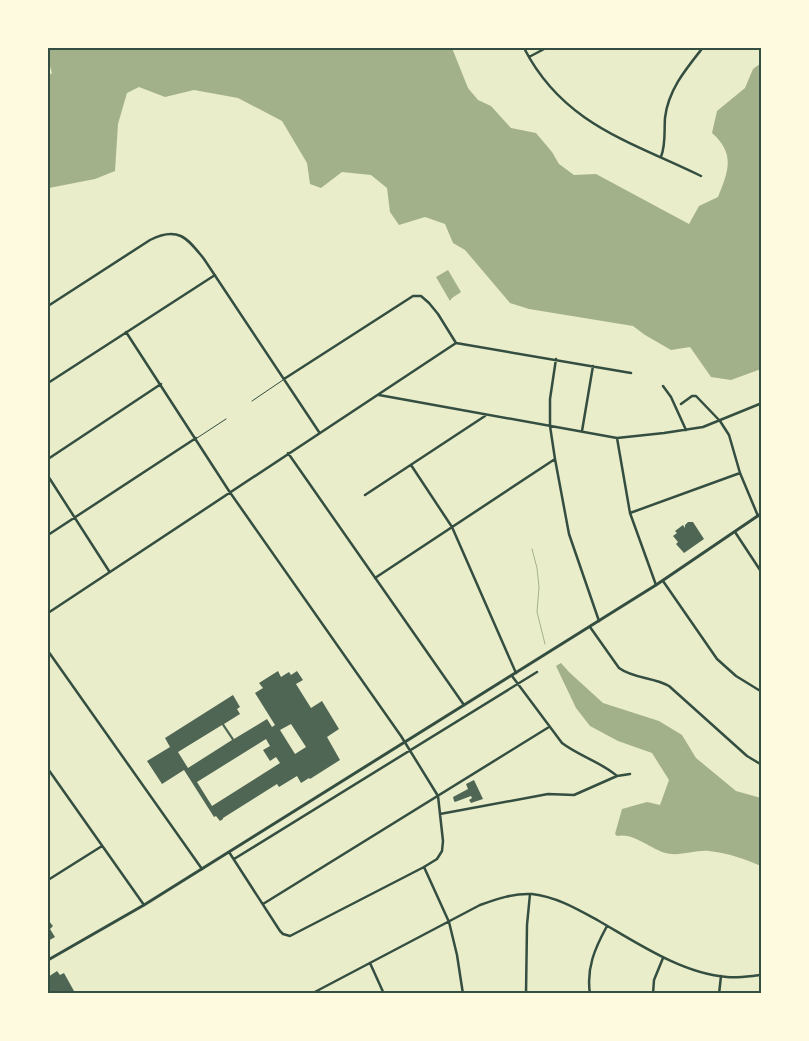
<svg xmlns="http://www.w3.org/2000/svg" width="809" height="1041" font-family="Roboto,sans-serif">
	<rect width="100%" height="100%" fill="#e9edc9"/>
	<!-- water -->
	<path fill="#a3b18a" d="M 48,48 L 452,48 L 468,88 L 478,100 L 491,106 L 511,128 L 536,133 L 552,152 L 559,164 L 574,175 L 596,174 L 689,224 L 699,206 L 718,197 C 728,172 736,154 712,133 L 717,111 L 745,88 L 753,69 L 761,63 L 761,369 L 731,380 L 711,377 L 690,347 L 671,350 L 645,335 L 633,326 L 529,309 L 510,303 L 465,250 L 453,243 L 445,224 L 425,217 L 399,225 L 390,212 L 387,188 L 371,175 L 342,172 L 321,188 L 310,184 L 307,163 L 282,121 L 238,98 L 194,90 L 165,97 L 139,87 L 127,93 L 118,124 L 115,171 L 95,179 L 49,188 L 48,189 L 48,76 L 52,73 L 48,60 Z
		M 448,270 L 461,292 L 452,298 L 450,301 L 436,277 Z
		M 561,663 L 569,672 L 603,703 L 659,721 L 682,735 L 696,758 L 736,791 L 761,798 L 761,866 C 745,859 728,853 709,851 C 697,850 683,855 671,854 C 652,852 636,832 617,836 L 615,834 L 622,809 L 647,802 L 660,805 L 669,780 L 652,753 L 618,741 L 590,726 L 576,708 L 556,666 Z"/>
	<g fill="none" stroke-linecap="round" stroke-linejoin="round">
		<!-- stream -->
		<path stroke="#a3b18a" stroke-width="1" d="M 532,549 L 537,568 L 539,587 L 537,612 L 545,644"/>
	</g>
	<!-- building -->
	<path fill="#4f6655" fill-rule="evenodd" d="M 688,522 L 693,522 L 704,539 L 684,553 L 676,544 L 678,542 L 673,536 L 677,533 L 675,531 L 683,525 L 685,528 L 685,525 Z
		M 278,671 L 281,677 L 289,672 L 291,675 L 297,671 L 303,680 L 296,684 L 311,708 L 322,701 L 339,729 L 327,737 L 340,760 L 310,779 L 309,778 L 301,783 L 297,776 L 279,787 L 277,784 L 223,818 L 223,819 L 220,821 L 216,816 L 214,817 L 184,770 L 162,784 L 147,761 L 170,747 L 165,738 L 233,695 L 240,707 L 237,709 L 240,714 L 224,724 L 234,739 L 267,719 L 272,727 L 275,725 L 255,693 L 263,688 L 259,683 ZM 291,724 L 306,747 L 295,754 L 280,730 ZM 222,725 L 232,740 L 188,768 L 178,752 ZM 266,739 L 270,746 L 263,750 L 270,761 L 276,757 L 280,763 L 212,806 L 197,782 Z
		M 474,780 L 483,799 L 471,803 L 469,800 L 472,798 L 471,796 L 455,802 L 454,801 L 453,797 L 468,789 L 466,784 Z
		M 48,920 L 53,926 L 50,929 L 55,937 L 48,941 Z
		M 57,971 L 60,975 L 64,973 L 74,991 L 72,991 L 73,994 L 48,994 L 48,977 Z"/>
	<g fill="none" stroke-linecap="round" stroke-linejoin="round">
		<!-- service -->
		<path stroke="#344e41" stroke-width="1" d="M 252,401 L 283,380
			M 197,438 L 226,419"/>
		<!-- minor -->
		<path stroke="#344e41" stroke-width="2.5" d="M 524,48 C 563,124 629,141 701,176
			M 529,57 L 546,48
			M 661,157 C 666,144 664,132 665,118 C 668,91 685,70 701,50
			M 48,306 L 150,240 C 177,226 187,237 204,259 L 319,432
			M 126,332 L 229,491 L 401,736 L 438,796 L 443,841 L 442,851 L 437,859 L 424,867 L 290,936 L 283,934 L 280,931 L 229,852
			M 456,343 L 631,373
			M 556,359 L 550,399 L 550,426 L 555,459 L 569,534 L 599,621
			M 284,379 L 413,296 L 421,296 L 429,303 L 438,314 L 456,343
			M 48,383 L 215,275
			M 663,386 L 671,397 L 686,430
			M 379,395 L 617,438 L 664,433 L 703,427 L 762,403
			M 681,404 L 692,396 L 696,396 L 720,421 L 729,435 L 740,473 L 758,516
			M 582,431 L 593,366
			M 617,438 L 630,513 L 656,585
			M 288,453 L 464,705
			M 48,459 L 161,384
			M 411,465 L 452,527 L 516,673
			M 48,476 L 109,571
			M 365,495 L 485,416
			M 630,513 L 740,473
			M 735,532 L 762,573
			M 48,535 L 196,438
			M 375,578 L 555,459
			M 663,581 L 717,659 L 736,676 L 762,692
			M 48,613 L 456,343
			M 590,627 L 619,668 C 634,679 654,677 669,686 L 747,756 L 762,765
			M 48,651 L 202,869
			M 512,676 L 562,743 C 579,756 601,762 617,776
			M 48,769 L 144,905
			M 440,814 L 548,794 L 574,795 L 617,776 L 630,774
			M 234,859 L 537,672
			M 424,867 L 449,922 L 457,955 L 463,994
			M 48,880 L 102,846
			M 263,904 L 549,727
			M 370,963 L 384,994
			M 311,994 L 480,905 C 497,899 514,893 532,894 C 557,897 577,909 599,921 C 637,943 683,974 727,977 C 739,978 750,976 762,975
			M 526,994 L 527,925 L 530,894
			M 590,994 C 586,968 595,948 607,926
			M 653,994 L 654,980 L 663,958
			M 719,994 L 721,976"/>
		<!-- secondary -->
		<path stroke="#344e41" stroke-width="3" d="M 48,960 L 144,905 L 656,585 L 762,513"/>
	</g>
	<!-- border -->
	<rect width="809" height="1041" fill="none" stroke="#fefae0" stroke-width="98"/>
	<rect x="49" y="49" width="711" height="943" fill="none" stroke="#344e41" stroke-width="2"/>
</svg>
